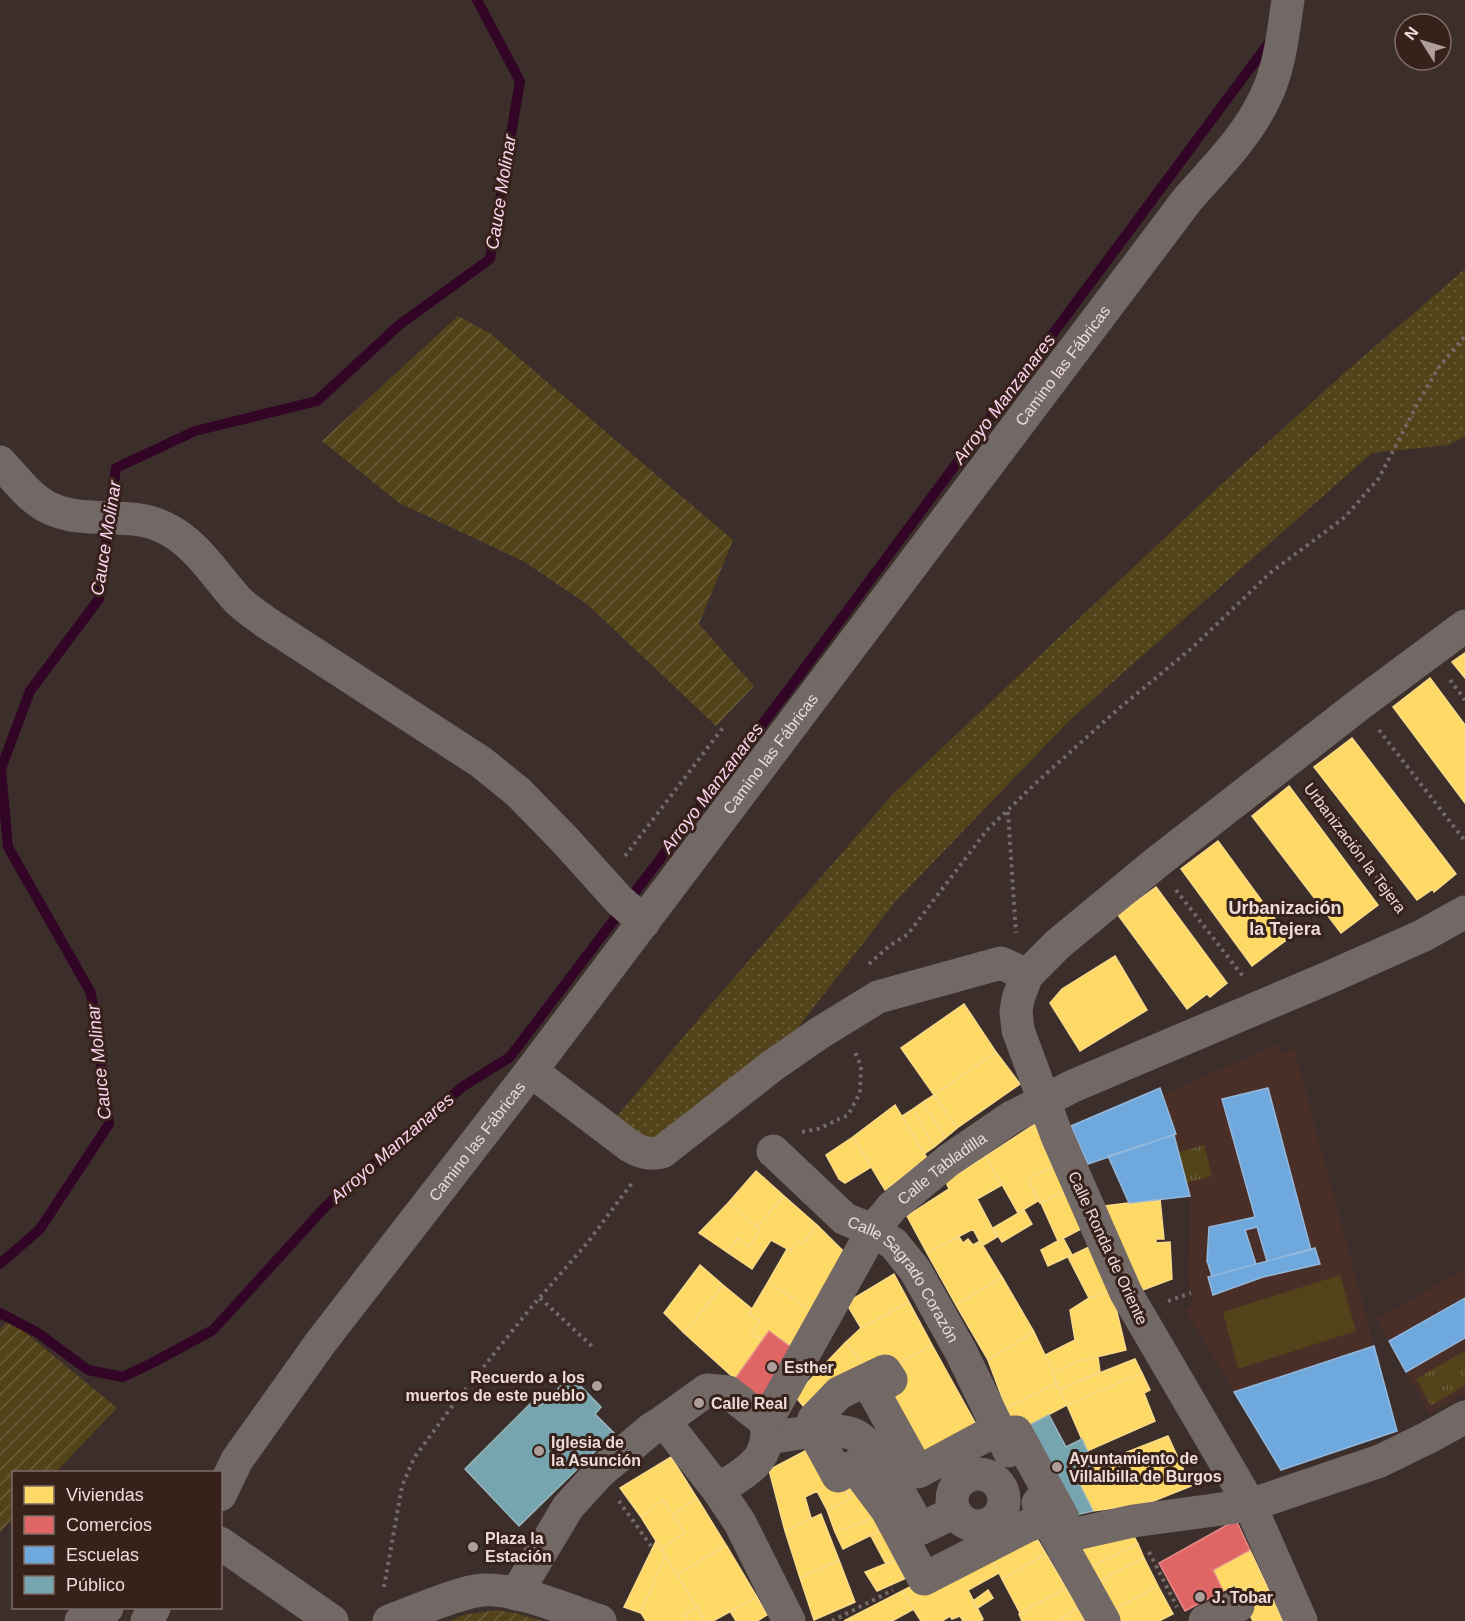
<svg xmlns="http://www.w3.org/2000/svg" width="1465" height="1621" font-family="Arial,sans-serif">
	<defs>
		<pattern id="grass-dots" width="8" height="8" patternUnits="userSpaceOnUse" patternTransform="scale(1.5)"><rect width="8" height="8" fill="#52431a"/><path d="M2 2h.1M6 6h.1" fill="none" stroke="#6b5e3b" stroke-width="1.8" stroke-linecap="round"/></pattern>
		<pattern id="park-tufts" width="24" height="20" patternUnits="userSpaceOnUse" patternTransform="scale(1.5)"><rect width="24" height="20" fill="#52431a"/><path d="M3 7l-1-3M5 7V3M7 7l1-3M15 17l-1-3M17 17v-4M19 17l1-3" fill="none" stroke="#6b5e3b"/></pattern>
		<pattern id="garden-furrows" width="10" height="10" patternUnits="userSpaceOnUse" patternTransform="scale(1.5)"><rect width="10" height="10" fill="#52431a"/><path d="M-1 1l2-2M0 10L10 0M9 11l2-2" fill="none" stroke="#6b5e3b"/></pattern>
	</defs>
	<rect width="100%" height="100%" fill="#3b2e2b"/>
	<!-- built -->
	<path fill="#4a2e28" d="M 1278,1044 L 1282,1054 L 1294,1048 L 1397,1431 L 1281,1470 L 1185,1309 L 1193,1306 L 1189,1282 L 1190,1196 L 1174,1135 L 1176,1133 L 1162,1095 Z
		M 1465,1269 L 1465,1393 L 1429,1414 L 1377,1319 Z"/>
	<!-- grass -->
	<path fill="url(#grass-dots)" d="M 1465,269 L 1465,436 L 1449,445 L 1372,453 L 1071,719 L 895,902 L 797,1029 L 770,1047 L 661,1137 L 641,1141 L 611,1123 L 712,1003 L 893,794 L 1227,479 L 1351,367 Z"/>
	<!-- park -->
	<path fill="url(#park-tufts)" d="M 1204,1145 L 1212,1176 L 1186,1183 L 1179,1152 Z
		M 1465,1351 L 1465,1386 L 1431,1405 L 1416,1379 Z"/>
	<!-- garden -->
	<path fill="url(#garden-furrows)" d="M 458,316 L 491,334 L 733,540 L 699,624 L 754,686 L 716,726 L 588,605 L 523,561 L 399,503 L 322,441 Z
		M 9,1319 L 117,1408 L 56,1472 L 14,1472 L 13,1518 L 0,1532 L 0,1330 Z
		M 496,1610 L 515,1613 L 543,1621 L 450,1621 L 463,1615 Z"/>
	<!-- pitch -->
	<path fill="#52431a" d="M 1340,1275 L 1356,1331 L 1238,1369 L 1223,1312 Z"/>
	<!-- homes -->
	<path fill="#ffd966" stroke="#f9da88" stroke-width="1.5" d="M 1465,653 L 1465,678 L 1452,662 Z
		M 1430,678 L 1465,725 L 1465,803 L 1393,707 Z
		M 1352,738 L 1456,874 L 1434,892 L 1433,889 L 1417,900 L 1314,767 Z
		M 1289,786 L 1378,905 L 1341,933 L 1252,816 Z
		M 1218,841 L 1289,938 L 1252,966 L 1181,869 Z
		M 1156,887 L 1227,983 L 1210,997 L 1207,994 L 1187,1009 L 1118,915 Z
		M 1115,956 L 1147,1010 L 1080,1051 L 1050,1003 L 1062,989 Z
		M 964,1004 L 996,1052 L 934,1095 L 901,1048 Z
		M 996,1052 L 1020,1084 L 957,1128 L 934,1095 Z
		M 934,1095 L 957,1128 L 945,1138 L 923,1102 Z
		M 923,1102 L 945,1138 L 934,1147 L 913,1109 Z
		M 895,1105 L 927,1158 L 885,1190 L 853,1137 Z
		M 913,1109 L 934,1147 L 924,1154 L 902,1116 Z
		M 1035,1124 L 1056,1165 L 1028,1179 L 1038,1201 L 1018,1213 L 986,1156 Z
		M 853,1137 L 871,1167 L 845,1183 L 839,1179 L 826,1155 Z
		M 986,1156 L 1002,1185 L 977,1199 L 997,1237 L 982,1246 L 973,1229 L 927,1253 L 907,1216 L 949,1189 L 946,1182 Z
		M 1056,1165 L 1068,1189 L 1040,1203 L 1028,1179 Z
		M 756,1171 L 784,1196 L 757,1227 L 729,1202 Z
		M 1068,1189 L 1085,1227 L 1058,1241 L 1041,1203 Z
		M 784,1196 L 817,1225 L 803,1244 L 798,1241 L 791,1251 L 771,1240 L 752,1269 L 727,1252 L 738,1238 L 749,1247 L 760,1230 L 757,1227 Z
		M 1160,1199 L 1164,1239 L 1156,1239 L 1156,1243 L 1170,1242 L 1172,1279 L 1140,1291 L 1103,1206 Z
		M 729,1202 L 760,1230 L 749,1247 L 738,1238 L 727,1252 L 699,1233 Z
		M 1024,1210 L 1032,1224 L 1002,1242 L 993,1228 Z
		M 817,1225 L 845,1253 L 813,1312 L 768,1282 L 787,1249 L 791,1251 L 798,1241 L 803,1244 Z
		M 959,1237 L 963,1243 L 968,1239 L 973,1245 L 980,1241 L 1002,1277 L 956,1305 L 927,1253 Z
		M 1063,1238 L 1072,1255 L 1048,1266 L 1041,1250 Z
		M 1093,1245 L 1112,1291 L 1089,1298 L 1068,1257 Z
		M 700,1265 L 723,1285 L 684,1333 L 664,1313 Z
		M 894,1274 L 909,1302 L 861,1328 L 846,1303 Z
		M 1002,1277 L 1034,1332 L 988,1360 L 956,1305 Z
		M 768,1282 L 813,1312 L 792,1348 L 769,1331 L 763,1340 L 751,1334 L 760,1321 L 749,1314 Z
		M 723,1285 L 752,1309 L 749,1314 L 760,1321 L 751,1334 L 763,1340 L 735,1379 L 684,1333 Z
		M 1112,1291 L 1126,1350 L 1080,1361 L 1053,1372 L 1045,1355 L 1075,1340 L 1070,1310 L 1089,1298 Z
		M 909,1302 L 932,1345 L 872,1377 L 846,1342 L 861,1328 Z
		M 1034,1332 L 1053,1372 L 1056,1383 L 1006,1408 L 988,1360 Z
		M 846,1342 L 872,1377 L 839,1393 L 822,1367 Z
		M 932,1345 L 983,1437 L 918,1472 L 885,1371 Z
		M 1098,1357 L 1100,1372 L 1059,1389 L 1053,1372 L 1080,1361 Z
		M 1135,1359 L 1142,1373 L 1067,1405 L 1059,1389 Z
		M 822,1367 L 839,1393 L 814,1419 L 795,1396 Z
		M 1142,1373 L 1150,1390 L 1144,1393 L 1155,1421 L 1087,1451 L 1067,1405 Z
		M 1056,1383 L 1067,1405 L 1016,1432 L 1006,1408 Z
		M 1168,1436 L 1191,1486 L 1146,1504 L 1093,1511 L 1074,1473 Z
		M 820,1443 L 850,1499 L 827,1510 L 817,1491 L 805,1497 L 811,1518 L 785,1531 L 769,1470 Z
		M 671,1457 L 697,1498 L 673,1515 L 663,1500 L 641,1517 L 620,1488 Z
		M 838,1476 L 887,1510 L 861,1523 L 835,1532 L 827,1510 L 850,1499 Z
		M 697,1498 L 726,1545 L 677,1575 L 661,1549 L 685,1533 L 673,1515 Z
		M 663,1500 L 685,1533 L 661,1549 L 641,1517 Z
		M 887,1510 L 894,1524 L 843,1549 L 835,1532 L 861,1523 Z
		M 821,1514 L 839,1560 L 800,1578 L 785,1531 Z
		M 894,1524 L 910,1554 L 886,1564 L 871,1536 Z
		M 1029,1525 L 1046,1554 L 1002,1579 L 986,1547 Z
		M 1131,1531 L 1138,1544 L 1091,1567 L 1079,1544 Z
		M 656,1541 L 665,1556 L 641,1613 L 624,1607 Z
		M 1138,1544 L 1144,1558 L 1099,1581 L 1091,1567 Z
		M 726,1545 L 757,1597 L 713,1621 L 705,1621 L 677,1575 Z
		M 986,1547 L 999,1573 L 968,1590 L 983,1619 L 981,1621 L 963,1621 L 960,1616 L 952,1619 L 950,1616 L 942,1621 L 921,1621 L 902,1591 Z
		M 1250,1550 L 1264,1580 L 1237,1591 L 1235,1585 L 1223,1591 L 1213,1570 Z
		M 910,1554 L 920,1572 L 877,1591 L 865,1572 Z
		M 1046,1554 L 1066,1588 L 1020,1613 L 1002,1579 Z
		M 665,1556 L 697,1607 L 684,1614 L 688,1621 L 646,1621 L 641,1613 Z
		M 1144,1558 L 1158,1586 L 1115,1609 L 1099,1581 Z
		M 839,1560 L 855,1602 L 814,1620 L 800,1578 Z
		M 1264,1580 L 1283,1621 L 1253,1621 L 1237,1591 Z
		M 1158,1586 L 1173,1614 L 1159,1621 L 1121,1621 L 1115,1609 Z
		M 1066,1588 L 1078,1608 L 1058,1621 L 1022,1621 L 1019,1614 Z
		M 988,1590 L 993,1598 L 976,1609 L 973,1601 Z
		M 902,1591 L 914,1609 L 892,1621 L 844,1621 Z
		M 757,1597 L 767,1615 L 757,1621 L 736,1621 L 730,1611 Z
		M 697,1607 L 705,1621 L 688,1621 L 684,1614 Z
		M 1078,1608 L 1085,1621 L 1058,1621 Z"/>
	<!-- shops -->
	<path fill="#e06666" stroke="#e48988" stroke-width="1.5" d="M 769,1331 L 792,1348 L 763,1399 L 735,1379 Z
		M 1236,1520 L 1250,1550 L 1213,1570 L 1223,1591 L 1185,1611 L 1159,1563 Z"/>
	<!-- schools -->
	<path fill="#6fa8dc" stroke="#94b8db" stroke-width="1.5" d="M 1160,1088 L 1176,1134 L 1088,1164 L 1071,1126 Z
		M 1268,1088 L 1311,1250 L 1267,1261 L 1257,1227 L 1245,1230 L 1256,1264 L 1212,1276 L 1207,1261 L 1209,1227 L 1255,1217 L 1222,1099 Z
		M 1174,1135 L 1190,1196 L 1129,1203 L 1108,1156 Z
		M 1315,1248 L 1320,1264 L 1263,1277 L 1213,1295 L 1208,1277 Z
		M 1465,1298 L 1465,1338 L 1406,1372 L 1389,1341 Z
		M 1374,1346 L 1397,1431 L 1281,1470 L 1234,1392 Z"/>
	<!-- public -->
	<path fill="#76a5af" stroke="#99b6bb" stroke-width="1.5" d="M 571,1376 L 601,1407 L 595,1414 L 614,1433 L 519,1526 L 465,1469 L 534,1400 L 540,1406 Z
		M 1049,1415 L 1066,1447 L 1082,1439 L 1094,1466 L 1074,1473 L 1093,1511 L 1063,1518 L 1016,1432 Z"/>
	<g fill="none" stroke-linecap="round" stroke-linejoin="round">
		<!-- stream -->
		<path stroke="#320426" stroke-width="10" d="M 0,1264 L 40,1229 L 109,1124 L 91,993 L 8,847 L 1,769 L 30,691 L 99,599 L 116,468 L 195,431 L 317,401 L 399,325 L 490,259 L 520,81 L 477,0
			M 0,1313 L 38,1333 L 88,1370 L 123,1377 L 152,1363 L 213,1330 L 326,1206 L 462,1087 L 510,1057 L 792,685 L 1271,40"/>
		<!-- path -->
		<path stroke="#746a68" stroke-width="4" stroke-dasharray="3 4.5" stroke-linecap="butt" d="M 1450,680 L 1465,700
			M 1379,730 L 1465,841
			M 1309,786 L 1402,910
			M 1008,812 L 1016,933
			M 625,856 L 725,725
			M 1176,890 L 1245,979
			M 869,964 L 889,946 L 908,934 L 987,830 L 1038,781 L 1117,710 L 1192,648 L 1270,573 L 1345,517 L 1379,478 L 1421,397 L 1439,367 L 1465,336
			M 802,1132 L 818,1129 L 848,1115 L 860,1093 L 861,1066 L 854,1050
			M 540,1298 L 594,1348
			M 1168,1301 L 1191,1293
			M 619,1501 L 651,1546
			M 1149,1552 L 1177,1607
			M 384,1587 L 402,1486 L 414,1458 L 453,1405 L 529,1310 L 588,1242 L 632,1183
			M 832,1621 L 893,1590"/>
		<!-- minor -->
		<g stroke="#726866" stroke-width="33">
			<path d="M 0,462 C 16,479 32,502 54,510 C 88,524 130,511 163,527 C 194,541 213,572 235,597 C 243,607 256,615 267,623 L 481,762 L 518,792 L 564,839 L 619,900 L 644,922"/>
			<path d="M 531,1071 L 630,1146 C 641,1153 650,1155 662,1152 L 772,1066 L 818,1034 L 878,997 L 1001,963 L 1027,975"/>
			<path id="s1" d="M 773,1151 L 845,1219 L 873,1230 L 894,1244 L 915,1270 L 961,1352 L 1009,1451"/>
			<path d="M 885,1371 L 891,1380 L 873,1391 L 918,1472 L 983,1437 L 999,1433 L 1016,1432 L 1063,1518 L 1047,1520 L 1029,1525 L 924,1579 L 887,1510 L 854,1466 L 838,1476 L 820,1443 L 814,1419 L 839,1393 Z"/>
			<path d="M 768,1438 C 792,1435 833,1425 855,1435 C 876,1445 907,1507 920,1529 L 955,1512"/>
			<circle cx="978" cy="1500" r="26"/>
			<path d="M 718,1490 C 746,1471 772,1461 766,1422"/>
			<path id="s2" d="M 220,1495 L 237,1460 L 321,1342 L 531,1071 L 1187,200 C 1215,168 1247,137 1265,98 C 1280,68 1283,33 1288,0"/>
			<path d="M 1038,1503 L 1104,1621"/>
			<path d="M 1058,1538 L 1133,1521 L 1250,1505 L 1380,1461 L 1429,1437 L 1465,1417"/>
			<path d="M 220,1543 L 332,1621"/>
			<path d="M 516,1594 L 568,1507 L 599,1473 L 650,1430 L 664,1421"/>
			<path d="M 81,1621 L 107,1608"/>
			<path d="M 147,1621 L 154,1608"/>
			<path d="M 389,1621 C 414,1612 458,1592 483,1590 C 517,1588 567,1610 600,1621"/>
			<path id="s3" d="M 789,1621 L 740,1523 L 718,1490 L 664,1421 L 707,1390 L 728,1392 L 766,1422 L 873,1230 L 892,1207 L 949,1160 L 1012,1117 L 1073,1086 L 1330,977 L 1422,936 L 1465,912"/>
			<path d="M 1205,1621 L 1238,1606"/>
			<path d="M 1301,1621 L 1250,1505 L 1126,1293 L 1057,1136 L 1018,1030 L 1016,1012 L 1018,999 L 1027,975 L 1058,944 L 1156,863 L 1360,704 L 1465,626"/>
		</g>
	</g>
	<!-- markers -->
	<g fill="#ae9f9b" stroke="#37211b" stroke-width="2">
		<circle cx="772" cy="1367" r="6"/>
		<circle cx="597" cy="1386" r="6"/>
		<circle cx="699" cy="1403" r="6"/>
		<circle cx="539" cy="1451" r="6"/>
		<circle cx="1057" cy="1467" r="6"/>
		<circle cx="473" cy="1547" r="6"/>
		<circle cx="1200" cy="1597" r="6"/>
	</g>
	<g text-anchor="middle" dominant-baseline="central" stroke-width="6" stroke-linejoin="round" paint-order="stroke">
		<!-- street labels -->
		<g font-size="16" fill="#ecdcd8" stroke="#37211b">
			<text stroke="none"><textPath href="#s2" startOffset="1410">Camino las Fábricas</textPath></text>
			<text stroke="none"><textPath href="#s2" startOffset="924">Camino las Fábricas</textPath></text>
			<text transform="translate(1355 848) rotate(53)">Urbanización la Tejera</text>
			<text stroke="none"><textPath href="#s2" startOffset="438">Camino las Fábricas</textPath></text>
			<text stroke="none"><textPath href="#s3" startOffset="672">Calle Tabladilla</textPath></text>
			<text transform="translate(1108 1248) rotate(65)">Calle Ronda de Oriente</text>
			<text stroke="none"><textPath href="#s1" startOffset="186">Calle Sagrado Corazón</textPath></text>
		</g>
		<!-- poi labels -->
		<g font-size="16" font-weight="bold" fill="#ecdcd8" stroke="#37211b" text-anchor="start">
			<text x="784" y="1367">Esther</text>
			<text x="585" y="1377" text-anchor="end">Recuerdo a los<tspan x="585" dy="18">muertos de este pueblo</tspan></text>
			<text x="711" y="1403">Calle Real</text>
			<text x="551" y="1442">Iglesia de<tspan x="551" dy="18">la Asunción</tspan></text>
			<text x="1069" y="1458">Ayuntamiento de<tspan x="1069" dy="18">Villalbilla de Burgos</tspan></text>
			<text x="485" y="1538">Plaza la<tspan x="485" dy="18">Estación</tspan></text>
			<text x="1212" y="1597">J. Tobar</text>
		</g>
		<!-- water labels -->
		<g font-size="18" font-style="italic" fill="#fdd3ee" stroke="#37211b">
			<text transform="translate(501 192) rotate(-81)">Cauce Molinar</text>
			<text transform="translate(1004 399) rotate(-53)">Arroyo Manzanares</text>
			<text transform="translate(106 538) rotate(-81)">Cauce Molinar</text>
			<text transform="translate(712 788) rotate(-53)">Arroyo Manzanares</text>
			<text transform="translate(99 1062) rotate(-96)">Cauce Molinar</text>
			<text transform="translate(392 1148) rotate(-41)">Arroyo Manzanares</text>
		</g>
		<!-- neighbourhood labels -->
		<g font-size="18" font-weight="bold" fill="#ecdcd8" stroke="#37211b">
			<text x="1285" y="908">Urbanización<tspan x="1285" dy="21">la Tejera</tspan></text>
		</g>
	</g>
	<!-- legend -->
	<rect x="12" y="1471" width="210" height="138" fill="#37211b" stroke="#7f6c67" stroke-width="1.5"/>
	<rect x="24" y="1486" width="30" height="18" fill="#ffd966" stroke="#7f6c67" stroke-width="1.5"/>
	<text x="66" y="1501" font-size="18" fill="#ecdcd8">Viviendas</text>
	<rect x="24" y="1516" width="30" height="18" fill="#e06666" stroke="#7f6c67" stroke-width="1.5"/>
	<text x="66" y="1531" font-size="18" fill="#ecdcd8">Comercios</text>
	<rect x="24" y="1546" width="30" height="18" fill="#6fa8dc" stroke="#7f6c67" stroke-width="1.5"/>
	<text x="66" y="1561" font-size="18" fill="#ecdcd8">Escuelas</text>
	<rect x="24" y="1576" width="30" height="18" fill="#76a5af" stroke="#7f6c67" stroke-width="1.5"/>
	<text x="66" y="1591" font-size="18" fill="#ecdcd8">Público</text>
	<!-- north arrow -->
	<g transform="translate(1423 42) rotate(307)"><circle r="28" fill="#37211b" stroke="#7f6c67" stroke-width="1.5"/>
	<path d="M0-4.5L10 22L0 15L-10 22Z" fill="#ae9f9b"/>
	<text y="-9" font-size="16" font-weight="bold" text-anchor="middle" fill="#ecdcd8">N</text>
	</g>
</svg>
